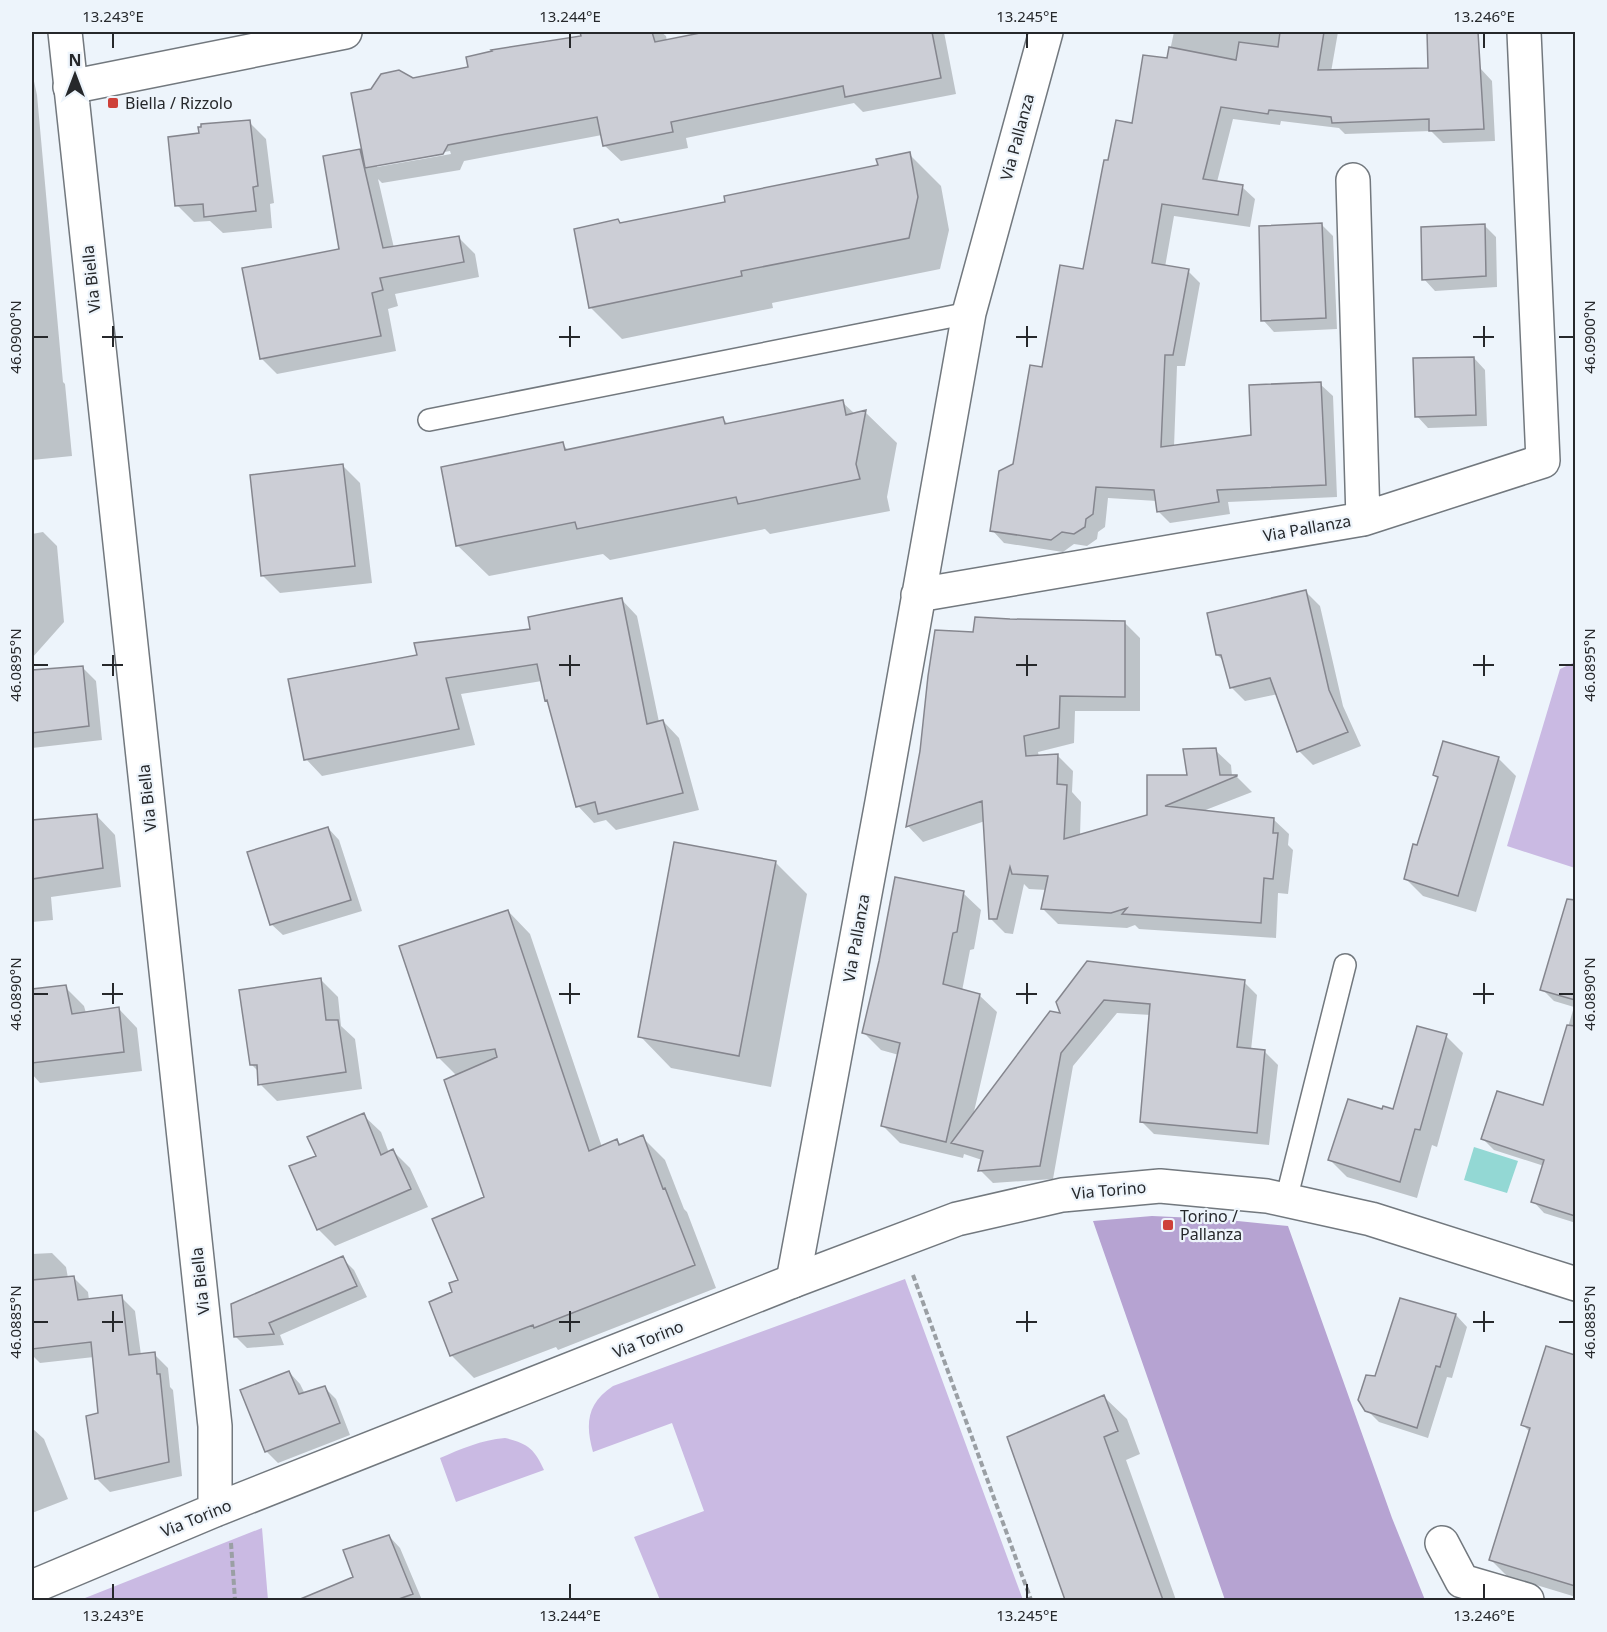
<svg xmlns="http://www.w3.org/2000/svg" width="1607" height="1632" font-family="'Noto Sans',sans-serif">
	<rect width="100%" height="100%" fill="#edf4fb"/>
	<!-- green -->
	<path fill="#cabae3" d="M 1575,662 L 1575,868 L 1507,846 L 1560,669 Z
		M 905,1279 L 1023,1600 L 660,1600 L 634,1537 L 704,1511 L 672,1423 L 593,1452 C 585,1424 587,1403 613,1386 Z
		M 505,1438 C 527,1443 535,1449 544,1470 L 456,1502 L 440,1458 C 461,1449 481,1440 505,1438 Z
		M 262,1528 L 268,1600 L 80,1600 Z"/>
	<!-- forest -->
	<path fill="#b6a3d2" d="M 1152,1216 L 1218,1219 L 1288,1226 L 1392,1518 L 1425,1600 L 1225,1600 L 1093,1221 Z"/>
	<!-- water -->
	<path fill="#93d8d4" d="M 1474,1147 L 1518,1161 L 1507,1193 L 1464,1180 Z"/>
	<!-- shadow -->
	<path fill="#0003" fill-rule="evenodd" d="M 592,32 L 661,32 L 666,36 L 667,41 L 712,32 L 944,32 L 956,94 L 863,112 L 854,103 L 686,138 L 688,148 L 621,161 L 604,145 L 602,135 L 464,161 L 460,170 L 382,183 L 378,179 L 394,248 L 459,238 L 475,254 L 479,277 L 395,294 L 398,306 L 388,309 L 396,351 L 277,374 L 261,358 L 341,250 L 359,150 L 364,155 L 413,80 L 470,69 L 583,37 L 582,33 ZM 450,151 L 451,154 L 377,167 L 377,164 Z
		M 1174,32 L 1338,32 L 1331,72 L 1480,68 L 1492,81 L 1495,141 L 1443,143 L 1431,131 L 1345,134 L 1339,128 L 1281,121 L 1280,125 L 1233,119 L 1217,182 L 1242,187 L 1255,199 L 1250,227 L 1174,216 L 1165,267 L 1188,271 L 1200,283 L 1185,366 L 1177,366 L 1174,447 L 1253,436 L 1320,384 L 1333,396 L 1337,497 L 1228,502 L 1230,514 L 1170,523 L 1158,511 L 1157,501 L 1108,498 L 1105,527 L 1098,532 L 1097,539 L 1087,546 L 1074,544 L 1063,552 L 1004,543 L 992,530 L 1015,465 L 1044,369 L 1084,271 L 1110,162 L 1134,125 L 1168,60 Z
		M 32,72 L 37,95 L 63,382 L 65,384 L 72,456 L 32,460 Z
		M 249,122 L 266,139 L 274,203 L 270,204 L 272,228 L 223,233 L 210,221 L 194,222 L 177,205 L 201,135 Z
		M 909,154 L 941,186 L 949,230 L 940,269 L 772,303 L 773,308 L 622,339 L 590,307 L 618,220 L 621,224 L 727,203 L 880,167 Z
		M 1322,225 L 1333,236 L 1337,329 L 1274,332 L 1263,320 Z
		M 1484,225 L 1496,237 L 1497,287 L 1435,291 L 1424,279 Z
		M 1474,358 L 1485,370 L 1487,426 L 1428,428 L 1417,416 Z
		M 842,402 L 855,414 L 865,412 L 897,443 L 887,497 L 890,511 L 770,534 L 765,529 L 610,560 L 603,554 L 489,576 L 457,545 L 562,444 L 569,451 L 723,419 L 729,425 Z
		M 343,466 L 360,483 L 372,583 L 280,593 L 263,576 Z
		M 43,532 L 57,546 L 64,622 L 32,658 L 32,534 Z
		M 1306,592 L 1320,606 L 1343,706 L 1361,746 L 1313,765 L 1299,751 L 1278,694 L 1245,701 L 1231,687 L 1224,661 L 1217,655 Z
		M 621,599 L 637,616 L 659,722 L 663,721 L 679,738 L 699,810 L 616,830 L 606,820 L 594,823 L 578,806 L 549,703 L 546,700 L 542,681 L 461,694 L 475,745 L 322,776 L 306,759 L 418,656 L 532,630 Z
		M 1125,623 L 1140,638 L 1140,711 L 1075,711 L 1074,743 L 1038,752 L 1039,757 L 1058,756 L 1073,771 L 1072,792 L 1081,802 L 1080,836 L 1148,816 L 1215,750 L 1231,765 L 1232,776 L 1236,776 L 1252,792 L 1203,811 L 1273,819 L 1289,834 L 1288,845 L 1293,850 L 1288,894 L 1278,893 L 1276,938 L 1139,929 L 1135,925 L 1127,928 L 1058,924 L 1042,908 L 1047,890 L 1029,889 L 1024,884 L 1013,934 L 1005,933 L 990,918 L 985,821 L 923,842 L 908,826 L 921,751 L 975,633 Z
		M 82,667 L 96,681 L 102,740 L 32,748 L 32,672 Z
		M 1498,758 L 1516,776 L 1476,912 L 1423,896 L 1406,879 L 1418,847 L 1439,778 L 1435,774 Z
		M 96,815 L 115,835 L 121,887 L 51,897 L 53,920 L 32,922 L 32,822 Z
		M 328,828 L 339,840 L 362,911 L 283,935 L 271,924 Z
		M 775,862 L 807,894 L 771,1087 L 671,1068 L 640,1036 Z
		M 963,893 L 981,910 L 974,949 L 970,950 L 962,991 L 979,995 L 997,1012 L 973,1116 L 1063,1015 L 1058,1002 L 1244,982 L 1257,995 L 1251,1050 L 1265,1052 L 1278,1065 L 1269,1145 L 1154,1134 L 1141,1121 L 1151,1015 L 1117,1013 L 1073,1066 L 1053,1179 L 993,1183 L 980,1170 L 982,1160 L 964,1154 L 963,1158 L 900,1143 L 883,1126 L 899,1055 L 881,1050 L 864,1033 Z
		M 508,911 L 530,934 L 602,1147 L 617,1140 L 622,1146 L 642,1137 L 665,1160 L 684,1209 L 687,1212 L 716,1288 L 558,1350 L 556,1347 L 474,1378 L 451,1355 L 454,1293 L 460,1281 L 485,1198 L 457,1076 L 438,1057 Z
		M 1554,948 L 1576,954 L 1576,1223 L 1544,1213 L 1533,1201 L 1544,1166 L 1494,1150 L 1483,1139 L 1544,1107 L 1574,1007 L 1554,1001 L 1542,989 Z
		M 320,979 L 338,997 L 341,1026 L 355,1039 L 362,1089 L 277,1101 L 260,1084 L 259,1072 L 251,1064 Z
		M 65,987 L 84,1006 L 86,1013 L 118,1008 L 137,1028 L 142,1071 L 40,1083 L 32,1074 L 32,991 Z
		M 1446,1036 L 1463,1053 L 1437,1147 L 1432,1145 L 1417,1198 L 1347,1177 L 1330,1160 L 1383,1111 L 1394,1111 Z
		M 363,1115 L 381,1132 L 389,1153 L 393,1151 L 410,1168 L 428,1207 L 335,1246 L 318,1229 L 318,1157 Z
		M 52,1253 L 66,1267 L 68,1278 L 74,1278 L 88,1292 L 89,1300 L 121,1297 L 135,1311 L 141,1355 L 154,1354 L 168,1368 L 170,1387 L 173,1390 L 182,1476 L 110,1492 L 96,1478 L 100,1414 L 94,1357 L 40,1363 L 32,1355 L 32,1254 Z
		M 342,1258 L 354,1270 L 367,1297 L 280,1335 L 284,1345 L 247,1348 L 235,1336 Z
		M 1456,1315 L 1467,1327 L 1452,1378 L 1447,1377 L 1428,1438 L 1379,1422 L 1367,1410 L 1376,1378 Z
		M 1547,1347 L 1576,1356 L 1576,1597 L 1507,1576 L 1490,1559 L 1530,1432 L 1523,1425 Z
		M 289,1372 L 300,1384 L 305,1394 L 324,1387 L 336,1399 L 350,1435 L 278,1463 L 266,1451 Z
		M 1104,1397 L 1127,1419 L 1140,1454 L 1126,1460 L 1176,1600 L 1067,1600 L 1009,1438 Z
		M 32,1428 L 44,1439 L 68,1499 L 32,1513 Z
		M 389,1536 L 400,1548 L 422,1600 L 331,1600 L 326,1590 L 355,1578 Z"/>
	<!-- building -->
	<path fill="#ccced6" stroke="#85868e" stroke-width="1.5" d="M 580,32 L 652,32 L 655,42 L 705,32 L 932,32 L 941,78 L 845,97 L 843,86 L 671,122 L 673,132 L 603,146 L 597,117 L 448,145 L 443,154 L 365,168 L 351,93 L 371,89 L 381,74 L 399,70 L 413,78 L 468,67 L 466,57 L 492,51 L 491,50 L 581,36 Z
		M 1280,32 L 1324,32 L 1318,70 L 1428,68 L 1427,32 L 1478,32 L 1484,129 L 1429,131 L 1429,119 L 1332,123 L 1331,117 L 1269,110 L 1268,114 L 1221,107 L 1203,179 L 1243,185 L 1238,215 L 1162,204 L 1152,263 L 1189,269 L 1173,355 L 1165,355 L 1161,447 L 1251,435 L 1249,385 L 1321,382 L 1326,485 L 1217,490 L 1219,502 L 1157,512 L 1154,490 L 1096,487 L 1093,514 L 1086,519 L 1085,527 L 1074,534 L 1062,532 L 1051,540 L 990,531 L 999,471 L 1013,464 L 1030,365 L 1042,367 L 1060,265 L 1083,269 L 1104,160 L 1108,160 L 1116,120 L 1132,123 L 1143,55 L 1167,58 L 1169,47 L 1236,60 L 1239,42 L 1278,47 Z
		M 250,120 L 258,186 L 253,187 L 256,211 L 204,217 L 203,204 L 175,206 L 168,137 L 199,133 L 198,127 L 201,127 L 201,124 Z
		M 360,149 L 383,248 L 459,236 L 464,262 L 380,278 L 383,290 L 372,293 L 381,336 L 260,359 L 242,268 L 339,249 L 323,156 Z
		M 910,152 L 918,197 L 909,238 L 741,271 L 742,276 L 589,308 L 574,229 L 618,219 L 620,223 L 725,202 L 724,196 L 878,165 L 876,159 Z
		M 1322,223 L 1326,318 L 1261,321 L 1259,226 Z
		M 1485,224 L 1486,276 L 1422,280 L 1421,227 Z
		M 1474,357 L 1476,415 L 1415,417 L 1413,358 Z
		M 843,400 L 846,415 L 866,410 L 856,464 L 860,479 L 738,504 L 736,497 L 577,529 L 575,522 L 456,546 L 441,467 L 563,442 L 565,450 L 723,417 L 725,424 Z
		M 343,464 L 355,566 L 261,576 L 250,475 Z
		M 1306,590 L 1329,690 L 1348,732 L 1297,752 L 1270,678 L 1230,688 L 1221,655 L 1216,655 L 1207,613 Z
		M 622,598 L 647,724 L 663,720 L 683,793 L 598,814 L 595,802 L 576,807 L 547,700 L 545,701 L 537,664 L 446,678 L 459,729 L 304,760 L 288,679 L 417,655 L 414,643 L 530,629 L 528,617 Z
		M 975,617 L 1010,619 L 1125,621 L 1125,697 L 1060,696 L 1059,728 L 1024,736 L 1026,756 L 1058,754 L 1057,784 L 1067,785 L 1064,839 L 1147,815 L 1147,775 L 1187,775 L 1183,749 L 1216,748 L 1220,775 L 1237,775 L 1237,776 L 1165,806 L 1274,818 L 1273,833 L 1278,833 L 1273,879 L 1264,878 L 1261,923 L 1122,914 L 1127,908 L 1111,913 L 1041,909 L 1048,876 L 1012,874 L 1010,867 L 997,919 L 989,919 L 982,801 L 906,827 L 920,751 L 928,676 L 935,630 L 973,632 Z
		M 83,666 L 89,726 L 32,733 L 32,670 Z
		M 1443,741 L 1499,757 L 1458,896 L 1404,879 L 1413,844 L 1417,845 L 1438,777 L 1433,775 Z
		M 97,814 L 103,868 L 32,879 L 32,820 Z
		M 328,827 L 351,900 L 270,925 L 247,852 Z
		M 674,842 L 776,861 L 739,1056 L 638,1037 Z
		M 895,877 L 964,891 L 957,932 L 953,933 L 943,984 L 980,994 L 946,1142 L 881,1126 L 900,1043 L 862,1033 L 879,961 Z
		M 1567,899 L 1575,900 L 1575,1000 L 1540,990 Z
		M 508,910 L 589,1151 L 617,1139 L 619,1145 L 643,1135 L 663,1189 L 665,1188 L 695,1265 L 534,1328 L 533,1325 L 450,1356 L 429,1302 L 452,1292 L 449,1283 L 458,1280 L 432,1219 L 484,1197 L 444,1080 L 497,1057 L 495,1049 L 437,1058 L 399,946 Z
		M 1087,961 L 1245,980 L 1237,1047 L 1265,1050 L 1257,1133 L 1140,1122 L 1150,1004 L 1104,1000 L 1061,1053 L 1040,1166 L 978,1171 L 983,1151 L 951,1143 L 1050,1011 L 1060,1013 L 1056,1002 Z
		M 321,978 L 326,1020 L 338,1020 L 346,1072 L 258,1085 L 257,1065 L 250,1065 L 239,990 Z
		M 66,985 L 72,1014 L 119,1007 L 124,1052 L 32,1063 L 32,989 Z
		M 1567,1025 L 1575,1026 L 1575,1216 L 1531,1202 L 1544,1160 L 1481,1139 L 1497,1091 L 1543,1105 Z
		M 1417,1026 L 1447,1034 L 1420,1130 L 1415,1129 L 1400,1182 L 1328,1160 L 1348,1099 L 1382,1109 L 1383,1106 L 1393,1109 Z
		M 364,1113 L 381,1155 L 393,1149 L 411,1189 L 317,1230 L 289,1166 L 316,1156 L 307,1137 Z
		M 343,1256 L 357,1286 L 269,1323 L 274,1334 L 234,1337 L 231,1304 Z
		M 74,1276 L 78,1300 L 122,1295 L 129,1355 L 155,1352 L 157,1374 L 160,1374 L 169,1462 L 95,1479 L 86,1416 L 98,1413 L 91,1342 L 32,1349 L 32,1280 Z
		M 1400,1298 L 1456,1314 L 1440,1367 L 1436,1366 L 1417,1428 L 1365,1411 L 1358,1400 L 1366,1375 L 1375,1376 Z
		M 1546,1346 L 1575,1355 L 1575,1586 L 1489,1560 L 1530,1428 L 1521,1425 Z
		M 289,1371 L 299,1394 L 325,1386 L 340,1423 L 265,1452 L 240,1390 Z
		M 1104,1395 L 1118,1431 L 1104,1437 L 1163,1600 L 1065,1600 L 1007,1437 Z
		M 389,1535 L 413,1594 L 396,1600 L 298,1600 L 353,1577 L 343,1550 Z"/>
	<g fill="none" stroke-linecap="round" stroke-linejoin="round">
		<defs>
			<path id="service" d="M 429,420 L 969,313
				M 1286,1200 L 1345,965"/>
			<path id="minor" d="M 70,87 L 345,32
				M 1363,519 L 1543,461 L 1524,32
				M 918,595 L 1363,519 L 1353,180
				M 793,1281 L 882,802 L 969,313 L 1046,32
				M 1442,1543 L 1462,1581 L 1527,1600"/>
			<path id="secondary" d="M 65,32 L 215,1426 L 215,1510
				M 32,1587 L 215,1510 L 793,1281 L 957,1219 L 1062,1195 L 1160,1186 L 1267,1196 L 1371,1219 L 1576,1284"/>
		</defs>
		<!-- service casing -->
		<use href="#service" stroke="#72787e" stroke-width="24"/>
		<!-- minor casing -->
		<use href="#minor" stroke="#72787e" stroke-width="36"/>
		<!-- secondary casing -->
		<use href="#secondary" stroke="#72787e" stroke-width="36"/>
		<!-- path -->
		<path stroke="#9a9fa4" stroke-width="4" stroke-dasharray="6 3" stroke-linecap="butt" d="M 913,1275 L 1031,1600
			M 231,1543 L 235,1600"/>
		<!-- service -->
		<use href="#service" stroke="#fff" stroke-width="21"/>
		<!-- minor -->
		<use href="#minor" stroke="#fff" stroke-width="33"/>
		<!-- secondary -->
		<use href="#secondary" stroke="#fff" stroke-width="33"/>
	</g>
	<!-- ticks -->
	<path fill="none" stroke="#26282b" stroke-width="2" d="M 113,33 L 113,48M 570,33 L 570,48M 1027,33 L 1027,48M 1484,33 L 1484,48M 113,326 L 113,347M 570,326 L 570,347M 1027,326 L 1027,347M 1484,326 L 1484,347M 33,337 L 48,337M 102,337 L 123,337M 559,337 L 580,337M 1016,337 L 1037,337M 1473,337 L 1494,337M 1559,337 L 1574,337M 113,655 L 113,676M 570,655 L 570,676M 1027,655 L 1027,676M 1484,655 L 1484,676M 33,665 L 48,665M 102,665 L 123,665M 559,665 L 580,665M 1016,665 L 1037,665M 1473,665 L 1494,665M 1559,665 L 1574,665M 113,983 L 113,1004M 570,983 L 570,1004M 1027,983 L 1027,1004M 1484,983 L 1484,1004M 33,994 L 48,994M 102,994 L 123,994M 559,994 L 580,994M 1016,994 L 1037,994M 1473,994 L 1494,994M 1559,994 L 1574,994M 113,1311 L 113,1332M 570,1311 L 570,1332M 1027,1311 L 1027,1332M 1484,1311 L 1484,1332M 33,1322 L 48,1322M 102,1322 L 123,1322M 559,1322 L 580,1322M 1016,1322 L 1037,1322M 1473,1322 L 1494,1322M 1559,1322 L 1574,1322M 113,1584 L 113,1599M 570,1584 L 570,1599M 1027,1584 L 1027,1599M 1484,1584 L 1484,1599"/>
	<!-- markers -->
	<g fill="#ce4039" stroke="#edf4fb" stroke-width="2">
		<rect x="107" y="97" width="12" height="12" rx="3"/>
		<rect x="1162" y="1219" width="12" height="12" rx="3"/>
	</g>
	<g text-anchor="middle" dominant-baseline="central" stroke-width="4.5" stroke-linejoin="round" paint-order="stroke">
		<!-- poi labels -->
		<g font-size="16" fill="#26282b" stroke="#edf4fb" text-anchor="start">
			<text x="125" y="103">Biella / Rizzolo</text>
			<text x="1180" y="1216">Torino /<tspan x="1180" dy="18">Pallanza</tspan></text>
		</g>
		<!-- street labels -->
		<g font-size="16" fill="#26282b" stroke="#edf4fb">
			<text transform="translate(1017 137) rotate(-75)">Via Pallanza</text>
			<text transform="translate(91 279) rotate(-96)">Via Biella</text>
			<text transform="translate(1307 528) rotate(-10)">Via Pallanza</text>
			<text transform="translate(147 798) rotate(-96)">Via Biella</text>
			<text transform="translate(856 938) rotate(-80)">Via Pallanza</text>
			<text transform="translate(1109 1190) rotate(-5)">Via Torino</text>
			<text transform="translate(200 1281) rotate(-96)">Via Biella</text>
			<text transform="translate(648 1339) rotate(-22)">Via Torino</text>
			<text transform="translate(196 1518) rotate(-22)">Via Torino</text>
		</g>
	</g>
	<!-- border -->
	<rect width="1607" height="1632" fill="none" stroke="#edf4fb" stroke-width="66"/>
	<!-- north arrow -->
	<g transform="translate(75 75)" stroke="#edf4fb" stroke-width="4.5" paint-order="stroke">
	<path d="M0-4.5L10 22L0 15L-10 22Z" fill="#26282b"/>
	<text y="-9" font-size="16" font-weight="bold" text-anchor="middle" fill="#26282b">N</text>
	</g>
	<rect x="33" y="33" width="1541" height="1566" fill="none" stroke="#26282b" stroke-width="2"/>
	<g font-size="15" text-anchor="middle" fill="#26282b">
		<text x="113" y="22">13.243°E</text>
		<text x="570" y="22">13.244°E</text>
		<text x="1027" y="22">13.245°E</text>
		<text x="1484" y="22">13.246°E</text>
		<text transform="translate(16 337) rotate(-90)" y="5">46.0900°N</text>
		<text transform="translate(1590 337) rotate(-90)" y="5">46.0900°N</text>
		<text transform="translate(16 665) rotate(-90)" y="5">46.0895°N</text>
		<text transform="translate(1590 665) rotate(-90)" y="5">46.0895°N</text>
		<text transform="translate(16 994) rotate(-90)" y="5">46.0890°N</text>
		<text transform="translate(1590 994) rotate(-90)" y="5">46.0890°N</text>
		<text transform="translate(16 1322) rotate(-90)" y="5">46.0885°N</text>
		<text transform="translate(1590 1322) rotate(-90)" y="5">46.0885°N</text>
		<text x="113" y="1621">13.243°E</text>
		<text x="570" y="1621">13.244°E</text>
		<text x="1027" y="1621">13.245°E</text>
		<text x="1484" y="1621">13.246°E</text>
	</g>
</svg>
